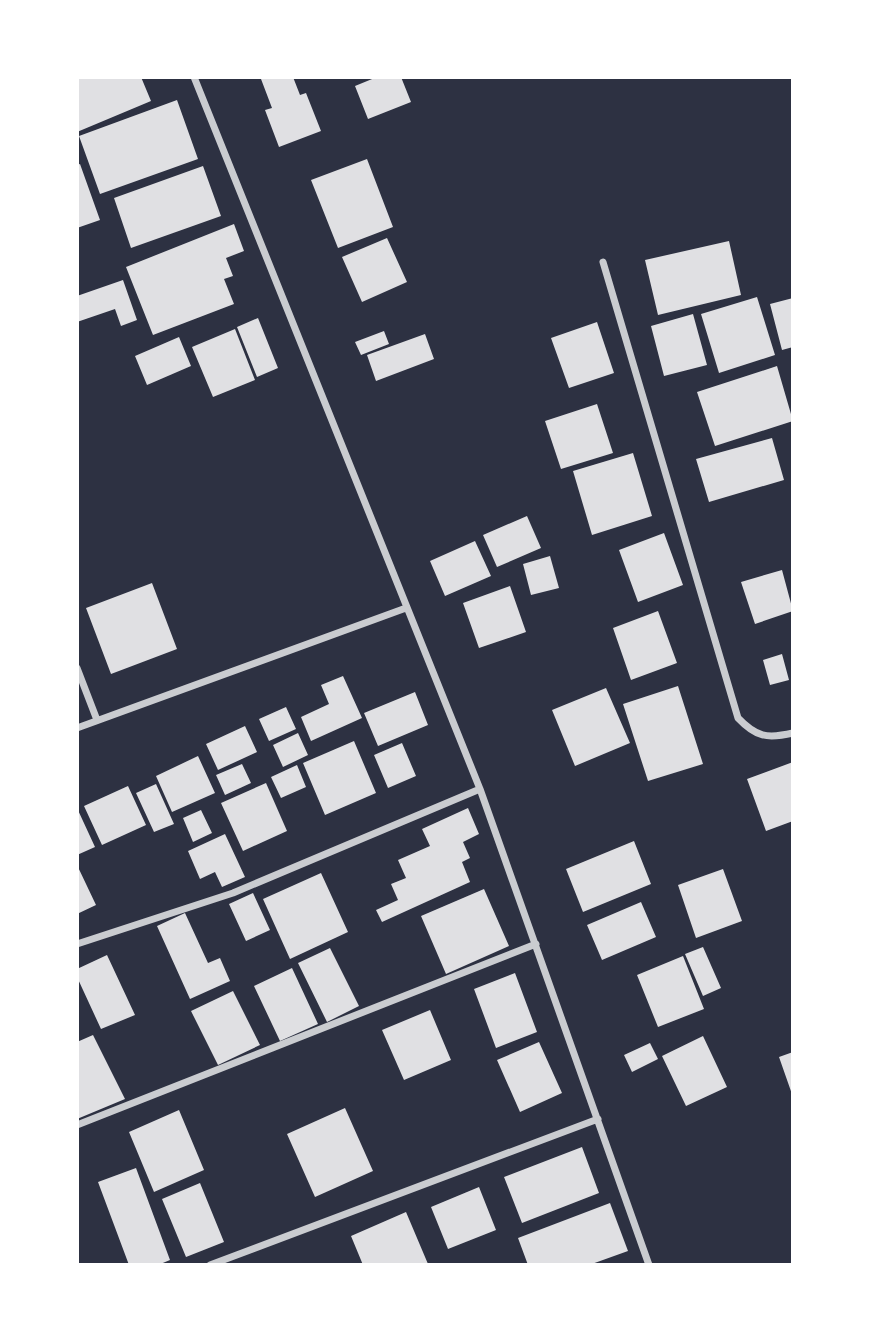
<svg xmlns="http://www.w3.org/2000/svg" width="870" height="1342" font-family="Roboto,sans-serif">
	<rect width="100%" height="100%" fill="#2d3142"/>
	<!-- building -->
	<path fill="#e0e0e3" d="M 77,77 L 141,77 L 151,101 L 77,132 Z
		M 267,77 L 293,77 L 300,95 L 306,93 L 321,131 L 279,147 L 265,110 L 272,108 L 261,79 Z
		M 377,77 L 401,77 L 411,102 L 368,119 L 355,86 Z
		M 177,100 L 198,159 L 100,194 L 79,136 Z
		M 367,159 L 393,227 L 338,248 L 311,180 Z
		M 80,164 L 100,220 L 77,228 L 77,165 Z
		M 203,166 L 221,216 L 131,248 L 114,198 Z
		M 234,224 L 244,251 L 226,258 L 233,276 L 224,279 L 234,304 L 153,335 L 126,267 Z
		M 387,238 L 407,282 L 362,302 L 342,257 Z
		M 729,241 L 741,295 L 658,315 L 645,260 Z
		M 123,280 L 137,320 L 121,326 L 115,309 L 77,322 L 77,296 Z
		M 757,297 L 775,355 L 719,373 L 701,314 Z
		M 793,298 L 793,347 L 782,350 L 770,304 Z
		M 693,314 L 707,365 L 664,376 L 651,326 Z
		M 258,318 L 278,368 L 257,377 L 237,327 Z
		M 597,322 L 614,373 L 569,388 L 551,338 Z
		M 235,329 L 255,380 L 213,397 L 192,347 Z
		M 384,331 L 389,344 L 361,355 L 355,342 Z
		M 425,334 L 434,359 L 376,381 L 367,355 Z
		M 179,337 L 191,366 L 147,385 L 135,356 Z
		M 777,366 L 793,421 L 715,446 L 697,392 Z
		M 597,404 L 613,453 L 561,469 L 545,421 Z
		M 772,438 L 784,480 L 709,502 L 696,459 Z
		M 633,453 L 652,516 L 592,535 L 573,471 Z
		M 527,516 L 541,548 L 497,567 L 483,535 Z
		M 664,533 L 683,585 L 638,602 L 619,550 Z
		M 475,541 L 491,576 L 445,596 L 430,561 Z
		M 550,556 L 559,588 L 531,595 L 523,564 Z
		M 782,570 L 793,611 L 755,624 L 741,582 Z
		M 152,583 L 177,649 L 111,674 L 86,608 Z
		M 510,586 L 526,632 L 479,648 L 463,603 Z
		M 658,611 L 677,663 L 631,680 L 613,628 Z
		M 782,654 L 789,680 L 770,685 L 763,660 Z
		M 343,676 L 362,718 L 311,741 L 301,717 L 329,704 L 321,685 Z
		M 678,686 L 703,764 L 648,781 L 623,704 Z
		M 606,688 L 630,743 L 575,766 L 552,710 Z
		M 415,692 L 428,725 L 378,746 L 364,713 Z
		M 286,707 L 296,729 L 269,741 L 259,719 Z
		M 245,726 L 257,752 L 218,770 L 206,744 Z
		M 298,733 L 308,755 L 283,767 L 273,745 Z
		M 354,741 L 376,793 L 325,815 L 303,763 Z
		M 402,743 L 416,776 L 388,788 L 374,755 Z
		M 198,756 L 215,793 L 172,812 L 156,776 Z
		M 793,762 L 793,821 L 766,831 L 747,779 Z
		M 242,764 L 251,783 L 225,795 L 216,775 Z
		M 297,765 L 306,787 L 281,798 L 271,777 Z
		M 266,783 L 287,831 L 243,851 L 221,803 Z
		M 156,784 L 174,824 L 154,832 L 136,793 Z
		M 128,786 L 146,825 L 102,845 L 84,806 Z
		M 77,808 L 95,847 L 77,855 Z
		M 468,808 L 479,834 L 463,842 L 470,858 L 462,862 L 470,882 L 382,922 L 376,910 L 398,900 L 391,884 L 406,878 L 398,860 L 430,846 L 422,829 Z
		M 201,810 L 212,833 L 193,842 L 183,818 Z
		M 225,834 L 245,877 L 222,887 L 215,872 L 200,879 L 188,851 Z
		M 634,841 L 651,884 L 583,912 L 566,869 Z
		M 77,865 L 96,905 L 77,914 Z
		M 723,869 L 742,921 L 696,938 L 678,885 Z
		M 321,873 L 348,932 L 290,959 L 263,899 Z
		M 484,889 L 509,946 L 446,974 L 421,916 Z
		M 253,893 L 270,930 L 246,941 L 229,904 Z
		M 641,902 L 656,937 L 602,960 L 587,925 Z
		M 185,913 L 208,963 L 220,958 L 230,981 L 190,999 L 157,926 Z
		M 703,947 L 721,988 L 703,996 L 685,954 Z
		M 330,948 L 359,1006 L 327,1022 L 298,963 Z
		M 107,955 L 135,1015 L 101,1029 L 77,977 L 77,969 Z
		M 683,956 L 704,1009 L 658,1027 L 637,975 Z
		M 292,968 L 318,1024 L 280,1041 L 254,986 Z
		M 515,973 L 537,1032 L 496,1048 L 474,989 Z
		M 233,991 L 260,1045 L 218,1065 L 191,1011 Z
		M 430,1010 L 451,1060 L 404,1080 L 382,1030 Z
		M 93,1035 L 125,1099 L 77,1119 L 77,1042 Z
		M 703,1036 L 727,1087 L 686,1106 L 662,1056 Z
		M 539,1042 L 562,1093 L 520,1112 L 497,1060 Z
		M 650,1043 L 658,1059 L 632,1072 L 624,1055 Z
		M 793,1052 L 793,1097 L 779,1057 Z
		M 345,1108 L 373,1171 L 315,1197 L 287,1134 Z
		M 179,1110 L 204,1170 L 154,1192 L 129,1132 Z
		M 582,1147 L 599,1193 L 522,1223 L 504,1177 Z
		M 136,1168 L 170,1260 L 158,1265 L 129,1265 L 98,1182 Z
		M 200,1183 L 224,1242 L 186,1257 L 162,1199 Z
		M 479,1187 L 496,1230 L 448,1249 L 431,1207 Z
		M 610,1203 L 628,1251 L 589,1265 L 528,1265 L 518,1238 Z
		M 406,1212 L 428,1264 L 363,1265 L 351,1236 Z"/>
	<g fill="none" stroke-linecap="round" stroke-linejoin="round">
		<!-- minor -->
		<path stroke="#caccd0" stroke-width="7" d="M 194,77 L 480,789 L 649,1265
			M 603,262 L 738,718 C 756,737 767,739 793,733
			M 77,668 L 97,720
			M 77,728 L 406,608
			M 77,944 L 233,893 L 480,789
			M 77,1125 L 536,944
			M 210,1265 L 598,1119"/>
	</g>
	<!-- border -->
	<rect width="870" height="1342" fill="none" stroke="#ffffff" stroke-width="158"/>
</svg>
